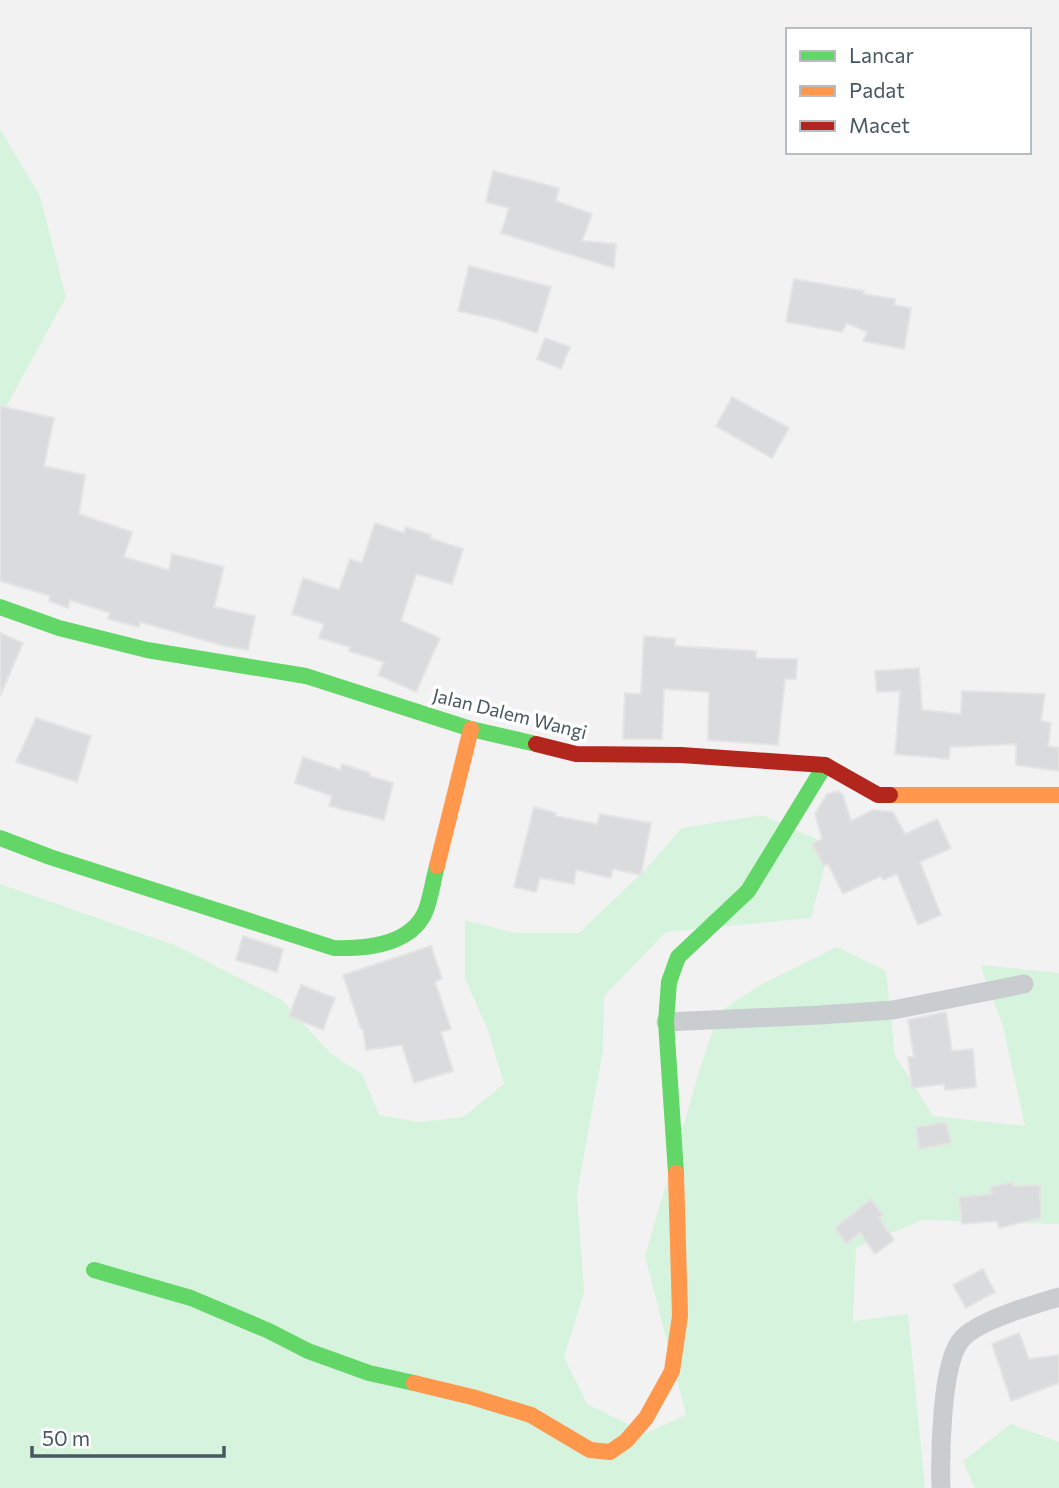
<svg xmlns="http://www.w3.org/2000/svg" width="1059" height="1488" font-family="Commissioner,sans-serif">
	<rect width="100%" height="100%" fill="#f3f2f2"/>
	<!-- green -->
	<path fill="#d6f3dd" d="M 0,129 L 40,196 L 66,297 L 0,418 Z
		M 762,815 L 830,845 L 811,918 L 666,932 L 604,996 L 603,1050 L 577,1194 L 584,1292 L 564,1357 L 587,1404 L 646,1433 L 686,1415 L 645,1256 L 700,1069 L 719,1012 L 760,985 L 837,947 L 886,971 L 895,1055 L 933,1116 L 1025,1126 L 1003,1026 L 980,965 L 1059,973 L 1059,1224 L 922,1220 L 856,1248 L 853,1321 L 908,1314 L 925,1488 L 0,1488 L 0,884 L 177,946 L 282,1000 L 330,1053 L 362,1074 L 379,1115 L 419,1122 L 463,1117 L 504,1084 L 489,1033 L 465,978 L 465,920 L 515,933 L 579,933 L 646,869 L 682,828 Z
		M 1011,1424 L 1059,1442 L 1059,1488 L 975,1488 L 963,1461 Z"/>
	<!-- building -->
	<path fill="#dadbdc" stroke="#e4e4e5" stroke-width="2" d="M 493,171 L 559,188 L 556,201 L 592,214 L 582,241 L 616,244 L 614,268 L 501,233 L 509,208 L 486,202 Z
		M 469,266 L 551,287 L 537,333 L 499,320 L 458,311 Z
		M 794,279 L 864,291 L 863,294 L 895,299 L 894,305 L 911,308 L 904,349 L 863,341 L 867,332 L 847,323 L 842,332 L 786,322 Z
		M 545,338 L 570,347 L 561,369 L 537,359 Z
		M 732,397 L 789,428 L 772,458 L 716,426 Z
		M 0,406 L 54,418 L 44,466 L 85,475 L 79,514 L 132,532 L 124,557 L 169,570 L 172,554 L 224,567 L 214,607 L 255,616 L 248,650 L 225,646 L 140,622 L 139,627 L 108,619 L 110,613 L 70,600 L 68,608 L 49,601 L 50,596 L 0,581 Z
		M 375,523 L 404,533 L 406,527 L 431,535 L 430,538 L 463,549 L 452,584 L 416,574 L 401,621 L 440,638 L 416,692 L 378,675 L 384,662 L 349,651 L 350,647 L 319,638 L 324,624 L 292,614 L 303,578 L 339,590 L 350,559 L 362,563 Z
		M 0,633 L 23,643 L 0,696 Z
		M 644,636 L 675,639 L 675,646 L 756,651 L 756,658 L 797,659 L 796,679 L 785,679 L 778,745 L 708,740 L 709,692 L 664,689 L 662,739 L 623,739 L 625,693 L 641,694 Z
		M 919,668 L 922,710 L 961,714 L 962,691 L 1045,694 L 1041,721 L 1051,723 L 1048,746 L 1059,748 L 1059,771 L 1016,765 L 1016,744 L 950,747 L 949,759 L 895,754 L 900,691 L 877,692 L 875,671 Z
		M 36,718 L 91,736 L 77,782 L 16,762 Z
		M 303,757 L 340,770 L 342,764 L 370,773 L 369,776 L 393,783 L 384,820 L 329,806 L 332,796 L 295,783 Z
		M 838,791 L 843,795 L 851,821 L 873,810 L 893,812 L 905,834 L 937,819 L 951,848 L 920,862 L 941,915 L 918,925 L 897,874 L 883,880 L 881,876 L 843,894 L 828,864 L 824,866 L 812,844 L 822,839 L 815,814 L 827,794 Z
		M 534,807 L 556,813 L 555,816 L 597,824 L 600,814 L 651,823 L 641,875 L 613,869 L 611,878 L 576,870 L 574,884 L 540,878 L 536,892 L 514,887 Z
		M 243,936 L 283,949 L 277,972 L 236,960 Z
		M 431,946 L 442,979 L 435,982 L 451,1029 L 441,1032 L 453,1071 L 414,1083 L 402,1045 L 366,1050 L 363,1029 L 361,1029 L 343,975 Z
		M 301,985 L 335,998 L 323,1030 L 289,1016 Z
		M 946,1012 L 952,1051 L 973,1049 L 976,1087 L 945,1090 L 944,1084 L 912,1088 L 908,1057 L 914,1057 L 908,1020 Z
		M 946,1122 L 951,1143 L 919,1149 L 916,1127 Z
		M 1013,1182 L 1014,1186 L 1040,1185 L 1041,1218 L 999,1228 L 997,1221 L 962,1224 L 959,1197 L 992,1194 L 990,1187 Z
		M 871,1199 L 883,1215 L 879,1218 L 894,1240 L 875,1254 L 860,1233 L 846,1244 L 835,1228 Z
		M 983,1269 L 995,1292 L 966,1308 L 953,1285 Z
		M 1019,1333 L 1029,1359 L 1059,1355 L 1059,1383 L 1011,1401 L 992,1344 Z"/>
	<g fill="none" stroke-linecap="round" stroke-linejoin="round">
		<!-- street -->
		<path stroke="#c9cdcf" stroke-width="19" d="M 666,1022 L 820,1015 L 893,1010 L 1024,984
			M 941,1488 C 940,1456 941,1364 961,1340 C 976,1321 1035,1304 1059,1297"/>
		<!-- fast -->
		<path stroke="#63d668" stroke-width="16" d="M 0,607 L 59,628 L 147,650 L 306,676 L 471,729 L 536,744
			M 0,838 L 50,857 L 334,948 C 367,949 412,945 426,910 C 431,896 433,881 437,866
			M 676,1173 L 666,1022 L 669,982 L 678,957 L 748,891 L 825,765
			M 94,1270 L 191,1298 L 269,1331 L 308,1351 L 369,1373 L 414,1383"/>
		<!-- slow -->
		<path stroke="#ff974d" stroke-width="16" d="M 890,795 L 1059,795
			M 437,866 L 471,729
			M 414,1383 L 472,1397 L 531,1415 L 590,1450 L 610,1452 L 626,1441 L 646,1418 L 672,1371 L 680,1316 L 676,1173"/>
		<!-- jam -->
		<path stroke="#b3261e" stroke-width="16" d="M 536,744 L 576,754 L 681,755 L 825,765 L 878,795 L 890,795"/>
	</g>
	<g text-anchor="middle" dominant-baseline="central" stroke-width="7" stroke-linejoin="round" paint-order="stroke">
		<!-- street labels -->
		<g font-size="19" fill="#485861" stroke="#fff">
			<text transform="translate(510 713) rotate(14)">Jalan Dalem Wangi</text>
		</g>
	</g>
	<!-- legend -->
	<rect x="786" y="28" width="245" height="126" fill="#ffffff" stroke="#b6bcc0" stroke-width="2"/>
	<rect x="800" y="51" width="35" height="10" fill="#63d668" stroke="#b6bcc0" stroke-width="2"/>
	<text x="849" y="63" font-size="21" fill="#485861">Lancar</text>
	<rect x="800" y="86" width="35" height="10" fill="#ff974d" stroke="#b6bcc0" stroke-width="2"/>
	<text x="849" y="98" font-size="21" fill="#485861">Padat</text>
	<rect x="800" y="121" width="35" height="10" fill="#b3261e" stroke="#b6bcc0" stroke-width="2"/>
	<text x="849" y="133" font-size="21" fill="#485861">Macet</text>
	<!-- scale -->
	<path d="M32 1446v10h192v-10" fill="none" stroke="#485861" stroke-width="3.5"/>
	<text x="42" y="1446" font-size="21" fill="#485861" stroke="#ffffff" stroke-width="5" paint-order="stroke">50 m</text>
</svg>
